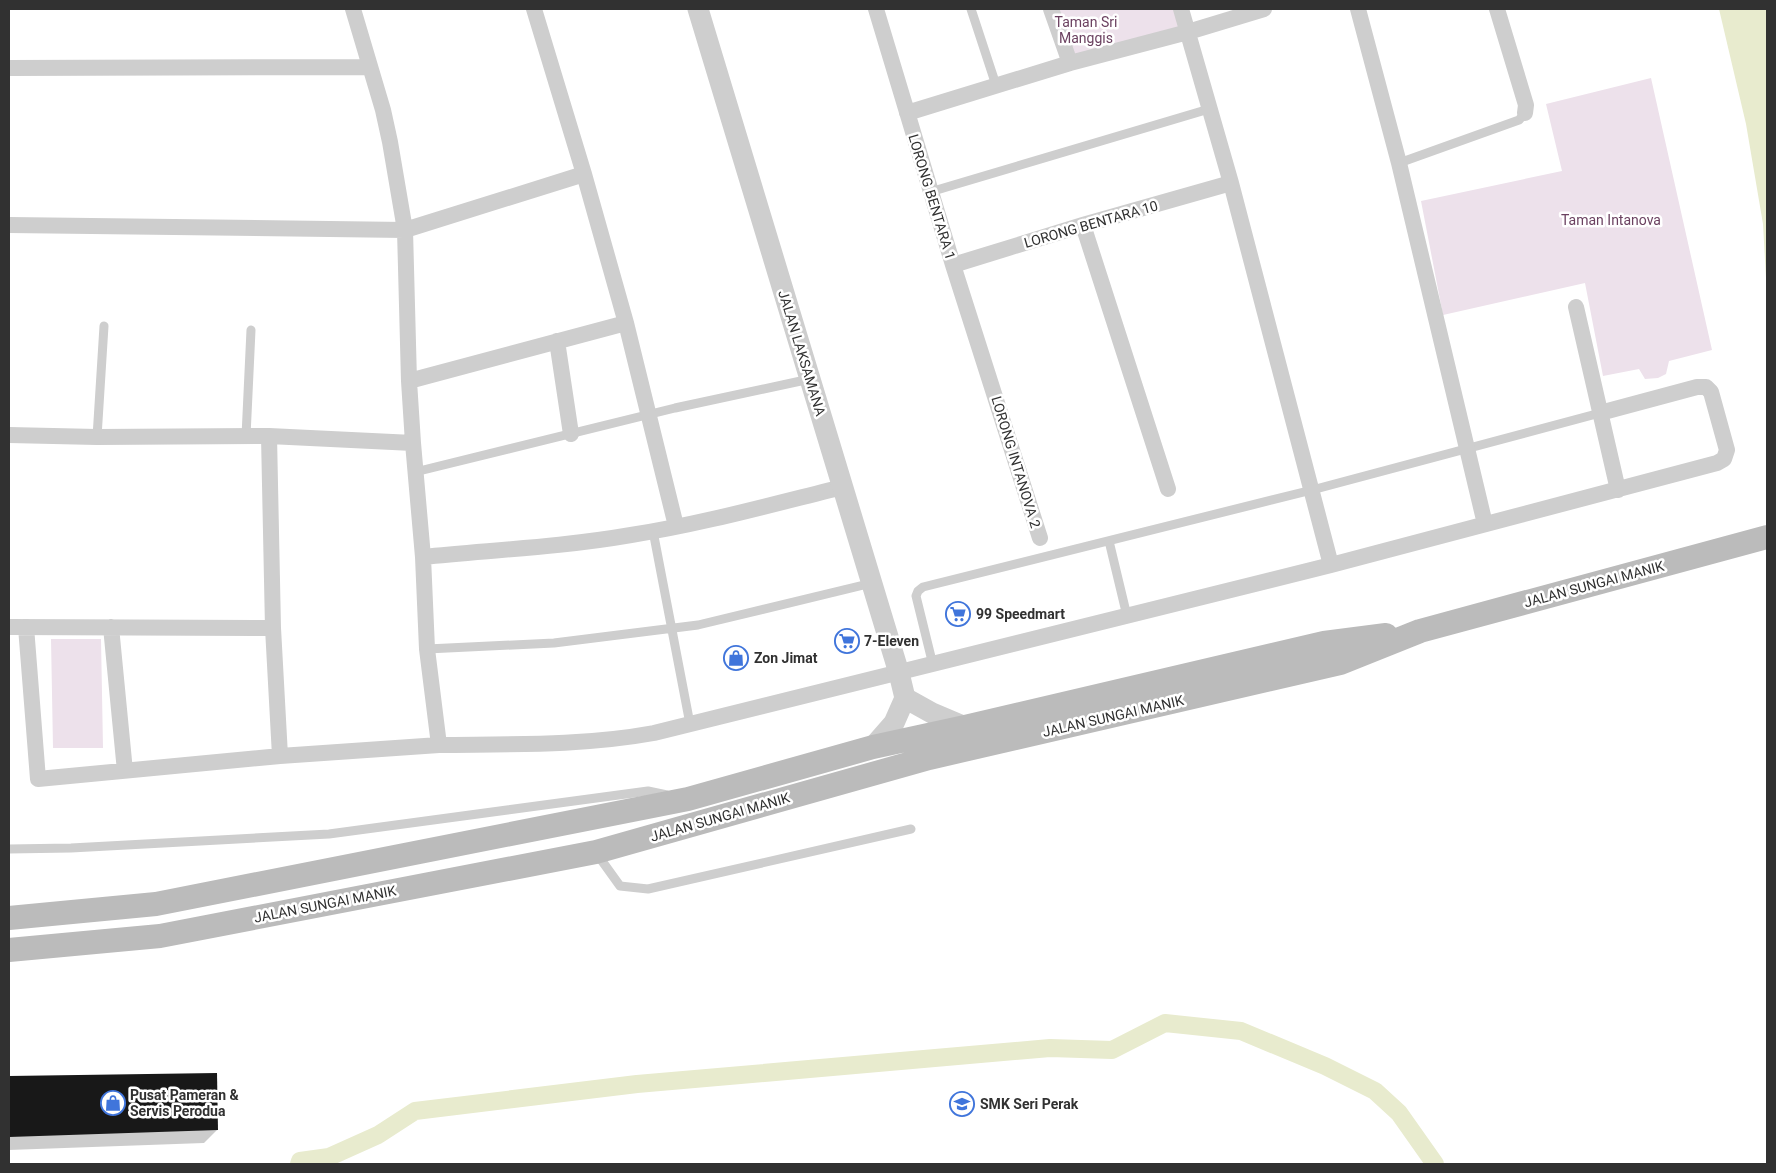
<svg xmlns="http://www.w3.org/2000/svg" width="1776" height="1173" font-family="Roboto,sans-serif">
	<rect width="100%" height="100%" fill="#fff"/>
	<!-- green -->
	<path fill="#ede1eb" d="M 1057,9 L 1176,9 L 1182,29 L 1073,55 Z
		M 1651,78 L 1712,350 L 1669,361 L 1666,374 L 1658,378 L 1645,379 L 1639,369 L 1603,376 L 1585,283 L 1443,315 L 1421,201 L 1562,171 L 1546,104 Z
		M 51,639 L 101,639 L 103,748 L 53,748 Z"/>
	<!-- water -->
	<path fill="#e8ebce" d="M 1719,9 L 1767,9 L 1767,296 L 1763,224 L 1746,124 Z"/>
	<!-- shadow -->
	<path fill="#0003" d="M 215,1075 L 217,1130 L 204,1143 L 9,1150 L 9,1077 Z"/>
	<g fill="none" stroke-linecap="round" stroke-linejoin="round">
		<!-- canal -->
		<path stroke="#e8ebce" stroke-width="18" d="M 299,1164 L 300,1161 L 329,1157 L 378,1135 L 415,1111 L 637,1084 L 1050,1048 L 1112,1050 L 1165,1023 L 1241,1031 L 1325,1066 L 1375,1091 L 1399,1113 L 1435,1164"/>
	</g>
	<!-- building -->
	<path fill="#181818" d="M 217,1073 L 218,1130 L 9,1137 L 9,1076 Z"/>
	<g fill="none" stroke-linecap="round" stroke-linejoin="round">
		<!-- service -->
		<path stroke="#cecece" stroke-width="9" d="M 971,9 L 996,85
			M 1399,163 L 1519,120 L 1525,113
			M 930,192 L 1209,109
			M 246,436 L 251,330
			M 97,437 L 104,326
			M 415,472 L 675,408 L 810,379
			M 653,531 L 690,724
			M 1109,541 L 1127,616
			M 427,649 L 554,643 L 698,625 L 872,583
			M 933,665 L 916,596 L 918,591 L 923,587 L 1312,490 L 1600,413
			M 9,849 L 71,848 L 329,834 L 648,791 L 667,795
			M 597,854 L 620,886 L 648,889 L 911,829"/>
		<!-- minor -->
		<path stroke="#cecece" stroke-width="16" d="M 534,9 L 584,174 L 626,323 L 676,526
			M 876,9 L 953,265 L 1040,538
			M 1051,9 L 1070,63
			M 1181,9 L 1231,183 L 1331,565
			M 1358,9 L 1399,163 L 1485,524
			M 1497,9 L 1526,105 L 1525,113
			M 9,68 L 369,67
			M 907,113 L 1070,63 L 1188,32 L 1264,9
			M 9,225 L 405,230 L 584,174
			M 1083,225 L 1168,489
			M 953,265 L 1083,225 L 1231,183
			M 1576,307 L 1618,490
			M 557,341 L 571,434
			M 409,381 L 626,323
			M 9,435 L 97,437 L 269,436 L 413,443
			M 269,436 L 273,628 L 280,756
			M 423,557 C 492,550 562,547 631,535 C 702,524 773,504 843,487
			M 9,627 L 273,628
			M 26,627 L 38,779 L 280,756 L 439,745 L 427,649 L 423,557 L 413,443 L 409,381 L 405,230 L 390,142 L 383,110 L 353,9
			M 111,627 L 125,771
			M 439,745 C 511,744 583,746 654,733 L 1331,565 L 1717,463 L 1724,459 L 1727,450 L 1711,392 L 1706,387 L 1697,387 L 1600,413"/>
		<!-- tertiary -->
		<path stroke="#cecece" stroke-width="21" d="M 698,9 L 899,673 L 905,698 L 894,723 L 873,747
			M 905,698 L 932,713 L 965,727"/>
		<!-- secondary -->
		<path stroke="#bbb" stroke-width="24" d="M 9,918 L 156,904 L 688,799 L 873,747 L 965,727 L 1324,643 L 1386,635
			M 9,950 L 160,936 L 596,852 L 929,758 L 1340,663 L 1420,631 L 1767,537"/>
	</g>
	<!-- icons -->
	<defs>
		<symbol id="supermarket-ring" viewBox="-11 -11 22 22"><circle r="9.5" fill="#fff" stroke="#4075db" stroke-width="1.5"/><path d="M-6-5.5h2.5l.6 2H6L4.5 2H-2.5L-4.4-4H-6ZM-1.5 3.2a1.3 1.3 0 1 0 .1 0ZM3 3.2a1.3 1.3 0 1 0 .1 0Z" fill="#4075db"/></symbol>
		<symbol id="shop-ring" viewBox="-11 -11 22 22"><circle r="9.5" fill="#fff" stroke="#4075db" stroke-width="1.5"/><path d="M-5-2.5h2.3a2.7 3.5 0 0 1 5.4 0H5L5.5 6h-11ZM-1.5-2.5h3a1.5 2.3 0 0 0-3 0Z" fill="#4075db"/></symbol>
		<symbol id="school-ring" viewBox="-11 -11 22 22"><circle r="9.5" fill="#fff" stroke="#4075db" stroke-width="1.5"/><path d="M0-5L7-2L0 1L-7-2ZM-4 1L0 2.5L4 1V4Q0 6-4 4Z" fill="#4075db"/></symbol>
	</defs>
	<g fill-rule="evenodd">
		<use href="#supermarket-ring" x="944" y="600" width="28" height="28"/>
		<use href="#supermarket-ring" x="833" y="627" width="28" height="28"/>
		<use href="#shop-ring" x="722" y="644" width="28" height="28"/>
		<use href="#shop-ring" x="99" y="1089" width="28" height="28"/>
		<use href="#school-ring" x="948" y="1090" width="28" height="28"/>
	</g>
	<g text-anchor="middle" dominant-baseline="central" stroke-width="5" stroke-linejoin="round" paint-order="stroke">
		<!-- park labels -->
		<g font-size="14" fill="#6b4160" stroke="#fff">
			<text x="1086" y="22">Taman Sri<tspan x="1086" dy="16">Manggis</tspan></text>
			<text x="1611" y="220">Taman Intanova</text>
		</g>
		<!-- street labels -->
		<g font-size="14" fill="#313131" stroke="#fff">
			<text transform="translate(932 197) rotate(73)">LORONG BENTARA 1</text>
			<text transform="translate(1091 224) rotate(-16)">LORONG BENTARA 10</text>
			<text transform="translate(802 353) rotate(73)">JALAN LAKSAMANA</text>
			<text transform="translate(1016 462) rotate(73)">LORONG INTANOVA 2</text>
			<text transform="translate(1594 584) rotate(-15)">JALAN SUNGAI MANIK</text>
			<text transform="translate(1113 716) rotate(-13)">JALAN SUNGAI MANIK</text>
			<text transform="translate(720 817) rotate(-16)">JALAN SUNGAI MANIK</text>
			<text transform="translate(325 904) rotate(-11)">JALAN SUNGAI MANIK</text>
		</g>
		<!-- poi labels -->
		<g font-size="14" font-weight="bold" fill="#313131" stroke="#fff" text-anchor="start">
			<text x="976" y="614">99 Speedmart</text>
			<text x="864" y="641">7-Eleven</text>
			<text x="754" y="658">Zon Jimat</text>
			<text x="130" y="1095">Pusat Pameran &amp;<tspan x="130" dy="16">Servis Perodua</tspan></text>
			<text x="980" y="1104">SMK Seri Perak</text>
		</g>
	</g>
	<!-- border -->
	<rect width="1776" height="1173" fill="none" stroke="#313131" stroke-width="20"/>
</svg>
